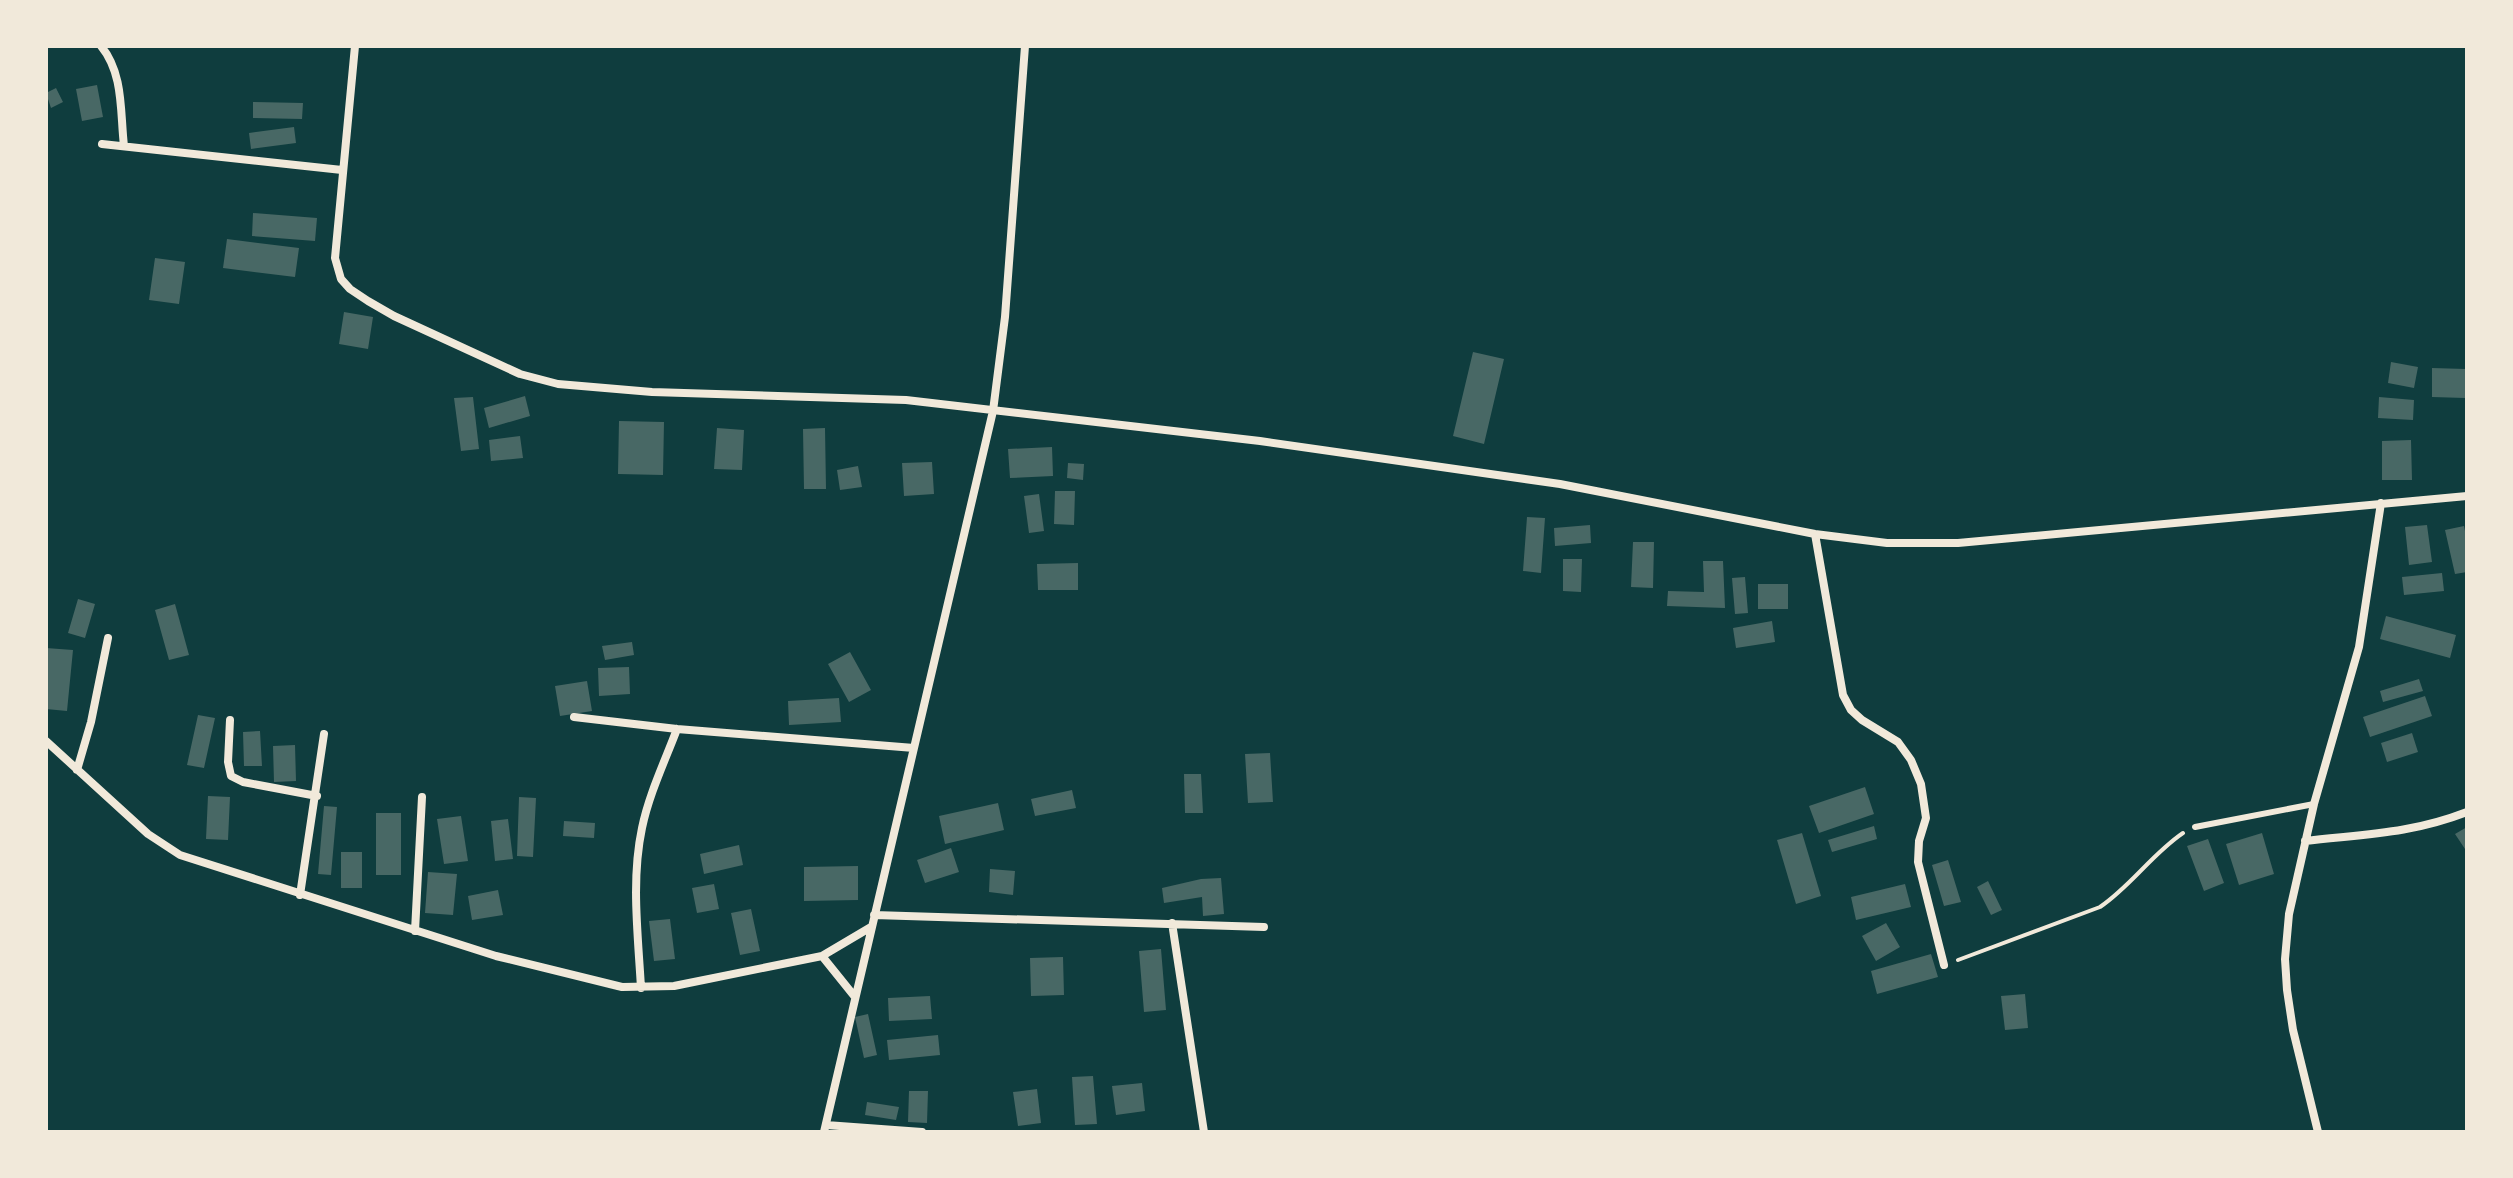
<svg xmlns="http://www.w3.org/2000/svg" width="2513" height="1178" font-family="'Source Sans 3',sans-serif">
	<rect width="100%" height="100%" fill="#0f3d3e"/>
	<!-- building -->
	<path fill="#486865" d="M 97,85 L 103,117 L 82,121 L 76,89 Z
		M 56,88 L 63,102 L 51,108 L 46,93 Z
		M 253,102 L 303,103 L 302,119 L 253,118 Z
		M 294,127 L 296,143 L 251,149 L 249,133 Z
		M 253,213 L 317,218 L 315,241 L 252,236 Z
		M 227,239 L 299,248 L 295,277 L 223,268 Z
		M 155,258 L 185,262 L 179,304 L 149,300 Z
		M 344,312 L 373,317 L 368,349 L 339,344 Z
		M 1473,352 L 1504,359 L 1484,444 L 1453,436 Z
		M 2391,362 L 2418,367 L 2414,388 L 2388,383 Z
		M 2432,368 L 2466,369 L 2465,398 L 2432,397 Z
		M 525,396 L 530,416 L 489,428 L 484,408 Z
		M 473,397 L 479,449 L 461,451 L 454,398 Z
		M 2379,397 L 2414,400 L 2413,420 L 2378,418 Z
		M 619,421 L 664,422 L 663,475 L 618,474 Z
		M 717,428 L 744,430 L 742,470 L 714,469 Z
		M 825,428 L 826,489 L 804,489 L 803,429 Z
		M 520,436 L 523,458 L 491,461 L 489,440 Z
		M 2411,440 L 2412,480 L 2382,480 L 2382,441 Z
		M 1052,447 L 1053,476 L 1010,478 L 1008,449 Z
		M 932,462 L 934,494 L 904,496 L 902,463 Z
		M 1068,463 L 1084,464 L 1083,480 L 1067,478 Z
		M 858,466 L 862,487 L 840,490 L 837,470 Z
		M 1055,491 L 1075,491 L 1074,525 L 1054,524 Z
		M 1039,494 L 1044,531 L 1029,533 L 1024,496 Z
		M 1527,517 L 1545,518 L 1541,573 L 1523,571 Z
		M 1590,525 L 1591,543 L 1555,546 L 1554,528 Z
		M 2427,525 L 2432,562 L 2409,565 L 2405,527 Z
		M 2464,526 L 2467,541 L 2467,572 L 2455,574 L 2445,530 Z
		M 1633,542 L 1654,542 L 1653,588 L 1631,587 Z
		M 1563,559 L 1582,559 L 1581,592 L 1563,591 Z
		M 1703,561 L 1723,561 L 1725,608 L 1667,606 L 1668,591 L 1704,592 Z
		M 1078,563 L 1078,590 L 1038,590 L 1037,564 Z
		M 2442,573 L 2444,591 L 2404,595 L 2402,577 Z
		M 1745,577 L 1748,613 L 1735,614 L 1732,578 Z
		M 1758,584 L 1788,584 L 1788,609 L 1758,609 Z
		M 78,599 L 95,604 L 85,638 L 68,633 Z
		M 175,604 L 189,655 L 169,660 L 155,610 Z
		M 2386,616 L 2456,635 L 2450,658 L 2380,639 Z
		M 1772,621 L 1775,642 L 1736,648 L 1733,628 Z
		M 632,642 L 634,655 L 605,660 L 602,646 Z
		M 46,648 L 73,650 L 67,711 L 46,709 Z
		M 850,652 L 871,690 L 849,702 L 828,664 Z
		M 629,667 L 630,694 L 599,696 L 598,668 Z
		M 2419,679 L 2423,691 L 2383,702 L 2380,691 Z
		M 587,681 L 592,711 L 560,716 L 555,686 Z
		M 2425,696 L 2432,716 L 2370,737 L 2363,717 Z
		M 839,698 L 841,722 L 789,725 L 788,701 Z
		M 198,715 L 215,718 L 204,768 L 187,765 Z
		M 260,731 L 262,766 L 244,766 L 243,732 Z
		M 2412,733 L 2418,752 L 2387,762 L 2381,743 Z
		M 295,745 L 296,781 L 274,782 L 273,746 Z
		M 1270,753 L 1273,802 L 1248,803 L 1245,754 Z
		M 1184,774 L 1201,774 L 1203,813 L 1185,813 Z
		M 1865,787 L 1874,814 L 1819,833 L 1809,806 Z
		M 1072,790 L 1076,808 L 1035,816 L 1031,799 Z
		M 208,796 L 230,797 L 228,840 L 206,839 Z
		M 519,797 L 536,798 L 533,857 L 517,856 Z
		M 998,803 L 1004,830 L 945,844 L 939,816 Z
		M 324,806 L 337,807 L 331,875 L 318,874 Z
		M 376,813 L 401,813 L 401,875 L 376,875 Z
		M 461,816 L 468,861 L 444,864 L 437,819 Z
		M 508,819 L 513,859 L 495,861 L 491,821 Z
		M 564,821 L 595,823 L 594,838 L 563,836 Z
		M 1874,826 L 1877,839 L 1832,852 L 1828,840 Z
		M 2467,827 L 2467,852 L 2455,834 Z
		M 1802,833 L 1821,896 L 1796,904 L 1777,840 Z
		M 2262,833 L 2274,874 L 2239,885 L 2226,844 Z
		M 2208,839 L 2224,883 L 2204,891 L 2187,846 Z
		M 739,845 L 743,865 L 704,874 L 700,854 Z
		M 951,848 L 959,872 L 925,883 L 917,860 Z
		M 341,852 L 362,852 L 362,888 L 341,888 Z
		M 1948,860 L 1961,902 L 1944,906 L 1932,865 Z
		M 858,866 L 858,900 L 804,901 L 804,867 Z
		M 990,869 L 1015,871 L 1013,895 L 989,892 Z
		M 428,872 L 457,874 L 453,915 L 425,913 Z
		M 1221,878 L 1224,914 L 1203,916 L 1202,897 L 1164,903 L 1162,888 L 1201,879 Z
		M 1988,881 L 2002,910 L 1991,915 L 1977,887 Z
		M 714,884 L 719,909 L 697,913 L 692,888 Z
		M 1905,884 L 1911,907 L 1856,920 L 1851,897 Z
		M 498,890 L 503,915 L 472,920 L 468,896 Z
		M 751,909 L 760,951 L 740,955 L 731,913 Z
		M 670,919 L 675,959 L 654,961 L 649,921 Z
		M 1886,923 L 1900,947 L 1876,961 L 1862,936 Z
		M 1161,949 L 1166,1010 L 1144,1012 L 1139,951 Z
		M 1931,954 L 1938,977 L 1877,994 L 1871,971 Z
		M 1063,957 L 1064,995 L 1031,996 L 1030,958 Z
		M 2025,994 L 2028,1028 L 2005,1030 L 2001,996 Z
		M 930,996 L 932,1019 L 889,1021 L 888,998 Z
		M 868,1014 L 877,1055 L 864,1058 L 855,1017 Z
		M 938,1035 L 940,1055 L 889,1060 L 887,1040 Z
		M 1093,1076 L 1097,1124 L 1075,1125 L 1072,1077 Z
		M 1142,1083 L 1145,1111 L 1116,1115 L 1112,1086 Z
		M 1037,1089 L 1041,1123 L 1018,1126 L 1013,1092 Z
		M 909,1091 L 928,1091 L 927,1123 L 908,1122 Z
		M 867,1102 L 899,1107 L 896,1120 L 865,1115 Z"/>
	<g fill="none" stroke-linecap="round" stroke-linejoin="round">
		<!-- path -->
		<path stroke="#f1e9da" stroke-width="4" d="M 1958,960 L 2100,907 C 2131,886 2152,854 2183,833"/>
		<!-- service -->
		<path stroke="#f1e9da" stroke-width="6" d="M 2195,827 L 2314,804"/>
		<!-- minor -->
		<path stroke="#f1e9da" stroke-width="8" d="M 101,46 C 124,74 120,112 124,146
			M 355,46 L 335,258 L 341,279 L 350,289 L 368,301 L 394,316 L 520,374 L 558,384 L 652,392 L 906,400 L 1260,441 L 1560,484 L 1815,534 L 1887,543 L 1958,543 L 2467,496
			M 102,144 L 342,170
			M 1815,534 L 1843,695 L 1851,710 L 1862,720 L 1898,742 L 1911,760 L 1921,784 L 1926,818 L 1919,841 L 1918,862 L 1944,965
			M 574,717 L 677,729 L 914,748
			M 230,720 L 228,762 L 231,776 L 243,782 L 317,796
			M 46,741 L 148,834 L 180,855 L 496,956 L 622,987 L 674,986 L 822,956 L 871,927
			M 77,770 L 91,722 L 108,638
			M 2305,841 C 2365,834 2410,834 2467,812
			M 300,895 L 324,734
			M 874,915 L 1264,927
			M 1172,923 L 1204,1132
			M 415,931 L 422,797
			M 822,956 L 855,997
			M 641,988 C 638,934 631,880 642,828 C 649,794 665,761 677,729
			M 826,1125 L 922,1132
			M 824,1132 L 993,411 L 1005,317 L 1025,46
			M 2318,1132 L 2293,1030 L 2287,990 L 2285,959 L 2289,914 L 2314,804 L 2359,647 L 2381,503"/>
	</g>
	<!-- border -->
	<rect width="2513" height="1178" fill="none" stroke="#f1e9da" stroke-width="96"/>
</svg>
